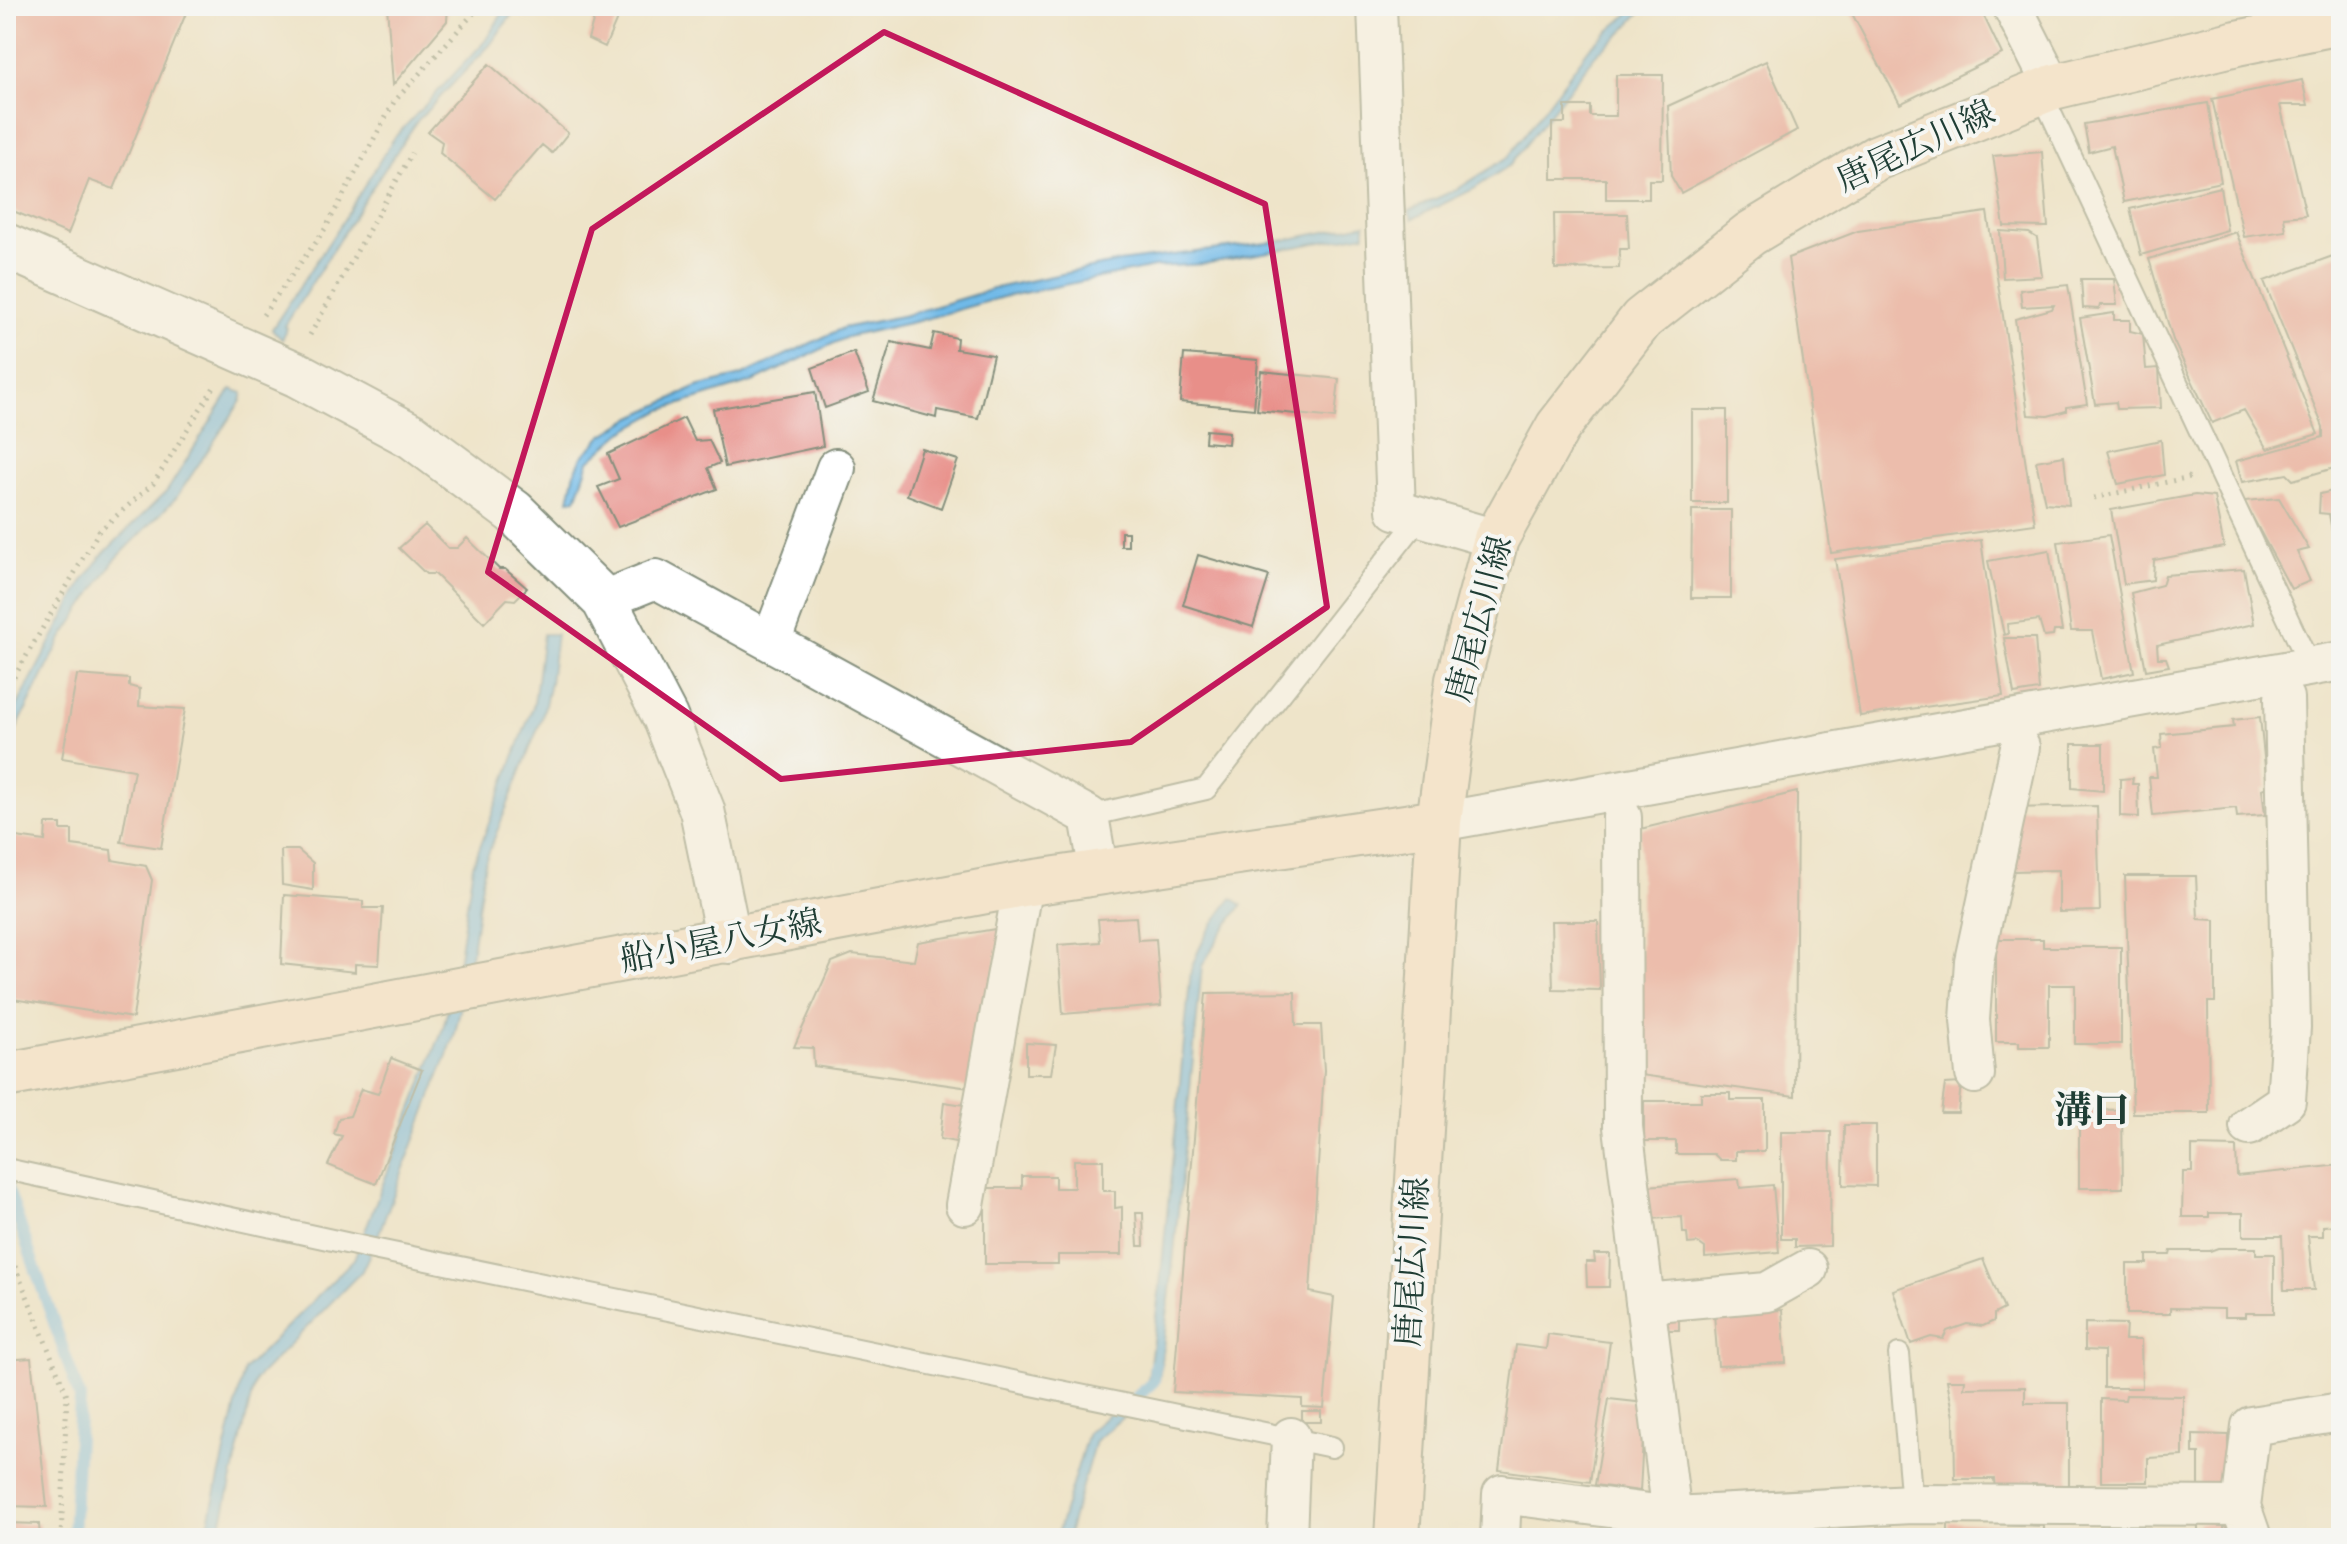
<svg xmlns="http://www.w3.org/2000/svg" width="2347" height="1544" font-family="'IM FELL DW Pica','Noto Serif JP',serif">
	<rect width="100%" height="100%" fill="#f6f6f2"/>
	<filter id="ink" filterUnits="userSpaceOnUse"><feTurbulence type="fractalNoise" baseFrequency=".0125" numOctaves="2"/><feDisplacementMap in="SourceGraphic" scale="16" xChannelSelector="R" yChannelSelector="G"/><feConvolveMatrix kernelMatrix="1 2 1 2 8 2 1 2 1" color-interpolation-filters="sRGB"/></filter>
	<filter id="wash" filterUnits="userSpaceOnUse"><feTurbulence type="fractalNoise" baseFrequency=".006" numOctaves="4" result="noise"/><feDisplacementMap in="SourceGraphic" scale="32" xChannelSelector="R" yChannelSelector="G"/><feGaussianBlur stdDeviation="1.8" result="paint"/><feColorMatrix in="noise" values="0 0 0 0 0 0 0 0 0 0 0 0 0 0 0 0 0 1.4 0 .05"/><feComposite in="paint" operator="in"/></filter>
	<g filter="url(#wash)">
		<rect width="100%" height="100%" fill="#eee4c9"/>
		<!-- water -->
		<path fill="#70b9e8" stroke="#487b8e" stroke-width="2" d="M 507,6 L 518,6 L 490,45 L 418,120 L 368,194 L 285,326 L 287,328 L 282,340 L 272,329 L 341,224 L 393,139 L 485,41 Z
			M 1638,6 L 1646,6 L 1620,35 L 1597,53 L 1510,165 L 1474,189 L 1412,219 L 1409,211 L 1459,188 L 1508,157 L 1590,47 Z
			M 1365,224 L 1365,234 L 1203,264 L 1154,267 L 1003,297 L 918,321 L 847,337 L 755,381 L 662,410 L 621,433 L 589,461 L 576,499 L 569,500 L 575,472 L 582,457 L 602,436 L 633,417 L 697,387 L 741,376 L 843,328 L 906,315 L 1000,287 L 1119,262 L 1275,242 Z
			M 231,389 L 243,393 L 241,401 L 176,498 L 114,561 L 61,640 L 6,750 L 6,727 L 83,581 L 104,553 L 167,491 Z
			M 543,634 L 556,634 L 550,683 L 542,718 L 485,862 L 469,970 L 454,1037 L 377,1238 L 362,1271 L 255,1380 L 218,1538 L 205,1538 L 244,1370 L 354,1259 L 443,1028 L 456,977 L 473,865 L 534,704 Z
			M 1232,898 L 1242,905 L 1220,935 L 1202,966 L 1171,1283 L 1159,1381 L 1148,1379 L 1160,1285 L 1191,970 C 1200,942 1214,921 1232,898 Z
			M 1116,1408 L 1123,1417 L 1095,1441 L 1067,1538 L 1056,1538 L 1088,1432 Z"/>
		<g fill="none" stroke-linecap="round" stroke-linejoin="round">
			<!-- stream -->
			<path stroke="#70b9e8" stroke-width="12" d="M 6,1184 L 80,1398 L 73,1538
				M 1127,1406 L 1154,1381 L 1155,1364"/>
		</g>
		<g id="blocks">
			<!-- building -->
			<path fill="#e88f89" d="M 6,6 L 189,6 L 114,189 L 89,180 L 68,234 L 6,208 Z
				M 387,6 L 448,6 L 447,21 L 393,85 Z
				M 1848,6 L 1979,6 L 2002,54 L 1900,104 Z
				M 596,11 L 617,19 L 605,47 L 588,39 Z
				M 1766,61 L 1797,130 L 1681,193 L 1671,176 L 1668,106 Z
				M 489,64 L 568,133 L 552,153 L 542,145 L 495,199 L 440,153 L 442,142 L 428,132 Z
				M 1616,75 L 1663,75 L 1662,180 L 1649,180 L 1649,199 L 1606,199 L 1606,179 L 1552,179 L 1552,123 L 1565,123 L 1565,106 L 1590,106 L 1590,116 L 1616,116 Z
				M 2302,80 L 2308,105 L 2280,105 L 2306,215 L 2284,217 L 2286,231 L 2244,237 L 2212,99 Z
				M 2208,103 L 2221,182 L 2124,202 L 2112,146 L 2089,152 L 2084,124 Z
				M 2042,152 L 2048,227 L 2004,226 L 1993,156 Z
				M 2220,187 L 2227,230 L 2141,255 L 2130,209 Z
				M 1987,212 L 2035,524 L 1831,553 L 1788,258 L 1858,231 Z
				M 1554,214 L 1627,214 L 1629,249 L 1620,249 L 1619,268 L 1555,269 Z
				M 2000,231 L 2029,233 L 2037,238 L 2042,276 L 2003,278 Z
				M 2236,232 L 2318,434 L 2267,449 L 2244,410 L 2212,423 L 2173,340 L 2149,259 Z
				M 2341,253 L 2341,466 L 2293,480 L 2287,474 L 2242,482 L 2236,461 L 2323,437 L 2323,427 L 2264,281 Z
				M 2081,279 L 2114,279 L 2117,305 L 2100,305 L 2099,309 L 2083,308 Z
				M 2068,285 L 2087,404 L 2066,407 L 2066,411 L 2048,416 L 2028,415 L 2015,319 L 2052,309 L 2054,305 L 2022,307 L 2020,290 Z
				M 2114,313 L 2114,320 L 2130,320 L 2130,331 L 2143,334 L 2146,369 L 2159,368 L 2161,408 L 2117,409 L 2116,402 L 2095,404 L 2080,318 Z
				M 934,333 L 957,338 L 956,349 L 993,355 L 978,418 L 937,410 L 936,418 L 873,401 L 891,342 L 930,350 Z
				M 854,352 L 869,392 L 825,408 L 812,368 Z
				M 1184,354 L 1258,360 L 1254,409 L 1180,402 Z
				M 1261,371 L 1339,379 L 1335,418 L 1257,410 Z
				M 815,392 L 823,446 L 725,467 L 713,409 Z
				M 1692,410 L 1727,410 L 1727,503 L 1692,503 Z
				M 684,418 L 695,441 L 709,440 L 720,463 L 708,468 L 717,489 L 618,527 L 598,487 L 619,479 L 608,454 Z
				M 1206,430 L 1229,432 L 1228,444 L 1205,442 Z
				M 2161,440 L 2164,475 L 2118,484 L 2108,451 Z
				M 922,449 L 958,460 L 941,508 L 907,495 Z
				M 2064,456 L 2069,505 L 2045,503 L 2036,461 Z
				M 2341,489 L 2341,565 L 2338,566 L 2329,514 L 2319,513 L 2320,494 Z
				M 2195,495 L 2214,497 L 2224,547 L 2154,560 L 2153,580 L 2124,584 L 2111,510 Z
				M 2279,498 L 2309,549 L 2297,552 L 2310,581 L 2291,589 L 2244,501 Z
				M 1692,510 L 1731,510 L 1731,598 L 1691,598 Z
				M 425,525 L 448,548 L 457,548 L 467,538 L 499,569 L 505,569 L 527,588 L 515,600 L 507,599 L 484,623 L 435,574 L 426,574 L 399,548 Z
				M 1121,532 L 1128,532 L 1128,546 L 1121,546 Z
				M 2109,535 L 2134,672 L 2101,679 L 2092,631 L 2071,631 L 2058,542 Z
				M 1981,540 L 2003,696 L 1860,716 L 1835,559 Z
				M 2049,550 L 2062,631 L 2054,631 L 2053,636 L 2044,637 L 2039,620 L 2007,624 L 2008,634 L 2004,635 L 1988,561 Z
				M 1198,555 L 1269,576 L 1253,627 L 1183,605 Z
				M 2244,569 L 2254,624 L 2157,645 L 2158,658 L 2166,658 L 2169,666 L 2146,670 L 2131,593 L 2162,585 L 2165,575 Z
				M 2004,638 L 2035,638 L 2039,690 L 2014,694 Z
				M 77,675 L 129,679 L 129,686 L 140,689 L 139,706 L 185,709 L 161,848 L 121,842 L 134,770 L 62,758 Z
				M 2260,717 L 2267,787 L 2262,789 L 2265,815 L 2237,817 L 2236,808 L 2153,816 L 2149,777 L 2157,777 L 2154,749 L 2162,748 L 2161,734 L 2234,727 L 2233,720 Z
				M 2072,744 L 2103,744 L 2103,791 L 2072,788 Z
				M 2133,778 L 2132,784 L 2138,784 L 2139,817 L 2120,816 L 2120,779 Z
				M 1797,792 L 1795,1096 L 1640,1075 L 1640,829 Z
				M 2097,806 L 2100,911 L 2059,912 L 2059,870 L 2014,871 L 2013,808 Z
				M 46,824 L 61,824 L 61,830 L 72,830 L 72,845 L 111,850 L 112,860 L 146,866 L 152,880 L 133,1018 L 6,998 L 6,828 L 10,828 L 9,836 L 45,841 Z
				M 281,850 L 298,850 L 313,863 L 313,890 L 282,885 Z
				M 2125,876 L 2196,876 L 2198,919 L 2215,920 L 2215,1002 L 2208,1002 L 2209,1113 L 2133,1113 Z
				M 284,895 L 363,901 L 363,908 L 383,908 L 379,965 L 355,964 L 355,972 L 281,964 Z
				M 1136,917 L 1138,940 L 1156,939 L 1161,1006 L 1063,1014 L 1058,945 L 1100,942 L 1098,919 Z
				M 1551,921 L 1598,921 L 1600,990 L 1553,989 Z
				M 1001,928 L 977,1089 L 814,1066 L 813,1048 L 794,1047 L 832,962 L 852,954 L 914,961 L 918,942 Z
				M 1996,939 L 2043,939 L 2043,947 L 2121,947 L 2121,1044 L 2075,1044 L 2075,985 L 2049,985 L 2049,1047 L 2019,1047 L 2019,1042 L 1996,1042 Z
				M 1295,992 L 1296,1025 L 1321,1025 L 1324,1070 L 1310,1292 L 1334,1297 L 1324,1408 L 1302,1407 L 1302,1399 L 1173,1392 L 1206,993 Z
				M 1026,1043 L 1056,1045 L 1051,1074 L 1026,1074 Z
				M 391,1058 L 422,1070 L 376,1184 L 328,1165 L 342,1136 L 334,1134 L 339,1118 L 350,1116 L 361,1089 L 378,1094 Z
				M 1961,1083 L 1958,1113 L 1941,1113 L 1945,1084 Z
				M 1701,1093 L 1730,1093 L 1730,1100 L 1765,1100 L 1765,1151 L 1736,1151 L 1736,1160 L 1720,1160 L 1714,1154 L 1676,1154 L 1676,1141 L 1644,1141 L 1644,1101 L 1701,1101 Z
				M 944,1102 L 979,1107 L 971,1145 L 940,1139 Z
				M 2079,1109 L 2122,1110 L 2123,1188 L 2079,1188 Z
				M 1844,1125 L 1876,1125 L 1876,1186 L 1843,1185 Z
				M 1781,1132 L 1831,1132 L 1830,1246 L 1795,1247 L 1795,1239 L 1781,1239 Z
				M 2192,1146 L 2236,1147 L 2237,1176 L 2341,1165 L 2341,1225 L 2323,1226 L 2323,1236 L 2308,1236 L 2314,1290 L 2284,1290 L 2282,1236 L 2243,1236 L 2243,1213 L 2209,1213 L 2209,1217 L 2182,1217 L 2183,1172 L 2192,1172 Z
				M 1074,1160 L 1103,1160 L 1103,1191 L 1115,1191 L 1115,1208 L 1122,1207 L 1122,1255 L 1058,1255 L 1058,1264 L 985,1264 L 985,1188 L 1022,1188 L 1022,1176 L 1055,1176 L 1055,1188 L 1074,1188 Z
				M 1739,1179 L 1740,1188 L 1773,1185 L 1779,1252 L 1705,1258 L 1705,1248 L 1698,1243 L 1688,1244 L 1687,1233 L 1683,1233 L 1682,1217 L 1649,1219 L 1646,1186 Z
				M 1136,1213 L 1143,1213 L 1144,1246 L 1138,1246 Z
				M 2218,1248 L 2256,1248 L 2256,1254 L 2274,1254 L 2274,1313 L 2245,1313 L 2245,1317 L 2224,1317 L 2224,1309 L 2170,1308 L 2170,1314 L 2127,1314 L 2127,1264 L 2147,1264 L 2147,1255 L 2170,1255 L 2171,1251 L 2210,1251 Z
				M 1594,1254 L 1610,1254 L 1609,1287 L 1587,1287 L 1586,1262 L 1595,1262 Z
				M 1983,1259 L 2004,1309 L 1994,1314 L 1994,1321 L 1983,1326 L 1967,1324 L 1947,1331 L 1943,1339 L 1931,1337 L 1911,1344 L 1893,1290 Z
				M 1782,1310 L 1786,1363 L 1718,1366 L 1714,1314 Z
				M 1665,1319 L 1679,1319 L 1679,1330 L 1665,1330 Z
				M 2085,1323 L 2126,1324 L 2125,1340 L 2141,1340 L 2142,1388 L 2104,1388 L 2104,1351 L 2085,1350 Z
				M 1548,1334 L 1610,1342 L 1590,1482 L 1499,1470 L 1516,1345 L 1546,1349 Z
				M 31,1358 L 47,1507 L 6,1506 L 6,1360 Z
				M 1947,1380 L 1965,1380 L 1964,1388 L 2025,1387 L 2025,1403 L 2069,1403 L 2069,1486 L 2032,1484 L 2029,1489 L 1995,1489 L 1994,1479 L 1955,1479 L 1954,1417 Z
				M 2126,1395 L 2183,1396 L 2183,1456 L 2148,1458 L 2148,1482 L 2101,1482 L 2101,1399 L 2125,1400 Z
				M 1609,1399 L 1645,1403 L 1640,1491 L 1595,1485 Z
				M 1302,1411 L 1321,1411 L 1321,1422 L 1302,1422 Z
				M 2193,1434 L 2228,1435 L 2228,1489 L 2199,1489 L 2199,1453 L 2193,1453 Z
				M 1948,1522 L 2044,1526 L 2044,1538 L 1948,1538 Z
				M 2224,1522 L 2224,1529 L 2237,1529 L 2236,1538 L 2198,1538 L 2198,1523 Z
				M 6,1523 L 39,1524 L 40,1538 L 6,1538 Z"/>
		</g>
	</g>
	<g filter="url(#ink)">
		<use href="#blocks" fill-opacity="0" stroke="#86907e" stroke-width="2"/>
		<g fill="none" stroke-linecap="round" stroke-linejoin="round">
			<defs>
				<path id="service" d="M 2041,92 L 2310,666
					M 1089,816 L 1206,789 L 1420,517
					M 6,1169 L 378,1250 L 1332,1447
					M 1899,1354 L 1912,1504"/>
				<path id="minor" d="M 1377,6 L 1396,510 L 1496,539
					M 2012,6 L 2053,87
					M 604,600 L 656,579 L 1089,816 L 1099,873
					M 771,642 L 836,468
					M 1622,817 L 1623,1127 L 1672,1516
					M 1439,822 L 2341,661
					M 1975,1074 L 1970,1020 L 1974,961 L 2020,747
					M 2249,1126 L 2286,1101 L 2291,1027 L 2284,698
					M 965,1205 L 1023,884
					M 1645,1303 L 1767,1292 L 1808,1269
					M 2241,1506 L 2252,1538
					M 1287,1538 L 1291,1437
					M 1500,1538 L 1502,1494 L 1672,1516 L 1912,1504 L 2241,1506 L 2251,1426 L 2341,1412"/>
				<path id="tertiary" d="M 6,246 L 298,375 L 412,436 L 514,512 L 604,600 L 665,717 L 702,810 L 729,941"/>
				<path id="secondary" d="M 6,1075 L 1023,884 L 1439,822
					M 1404,1420 L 1439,822 L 1458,680 L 1496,539 L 1558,427 L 1642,319 L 1750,234 L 1876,158 L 2053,87 L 2237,43 L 2341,22"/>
			</defs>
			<!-- service casing -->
			<use href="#service" stroke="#86907e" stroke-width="24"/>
			<!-- minor casing -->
			<use href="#minor" stroke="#86907e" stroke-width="42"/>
			<!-- tertiary casing -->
			<use href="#tertiary" stroke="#86907e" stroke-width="48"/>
			<!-- secondary casing -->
			<use href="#secondary" stroke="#86907e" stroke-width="48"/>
			<!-- path -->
			<path stroke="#86907e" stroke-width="5" stroke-dasharray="2 6" stroke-linecap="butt" d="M 263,315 L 325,229 L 394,102 L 480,6
				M 310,335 L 412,153
				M 2094,498 L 2190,477
				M 6,691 L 99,531 L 153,484 L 216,384
				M 6,1244 L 67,1395 L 61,1538"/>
			<!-- service -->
			<use href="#service" stroke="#fff" stroke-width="20"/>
			<!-- minor -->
			<use href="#minor" stroke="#fff" stroke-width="38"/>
			<!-- tertiary -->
			<use href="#tertiary" stroke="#fff" stroke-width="44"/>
			<!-- secondary -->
			<use href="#secondary" stroke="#fbe5cf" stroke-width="44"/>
			<defs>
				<path id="secondary-bridge" d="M 1397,1538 L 1404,1420"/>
			</defs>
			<!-- secondary-bridge casing -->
			<use href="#secondary-bridge" stroke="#86907e" stroke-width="48" stroke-linecap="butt"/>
			<!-- secondary-bridge -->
			<use href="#secondary-bridge" stroke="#fbe5cf" stroke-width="44"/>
		</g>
	</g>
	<!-- marked area -->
	<path d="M0 0H2347V1544H0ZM 884,32 L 1265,204 L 1327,607 L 1131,742 L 781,779 L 488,572 L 592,229 Z" fill="#eee4c9" fill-opacity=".55" fill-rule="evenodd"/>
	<path fill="none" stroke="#c2185b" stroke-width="6" stroke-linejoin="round" d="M 884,32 L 1265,204 L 1327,607 L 1131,742 L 781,779 L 488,572 L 592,229 Z"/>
	<g text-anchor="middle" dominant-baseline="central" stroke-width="8" stroke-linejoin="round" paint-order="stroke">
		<!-- street labels -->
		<g font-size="34" fill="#1f3d34" stroke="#f6f6f2">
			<text transform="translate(1916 147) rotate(-25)">唐尾広川線</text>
			<text transform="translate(1480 619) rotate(-75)">唐尾広川線</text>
			<text transform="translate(721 942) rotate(-11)">船小屋八女線</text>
			<text transform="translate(1413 1262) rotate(-87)">唐尾広川線</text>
		</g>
		<!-- quarter labels -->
		<g font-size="38" font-weight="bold" fill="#1f3d34" stroke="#f6f6f2">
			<text x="2092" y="1112">溝口</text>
		</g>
	</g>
	<!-- margin -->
	<rect width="2347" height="1544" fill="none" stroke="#f6f6f2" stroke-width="32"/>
</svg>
